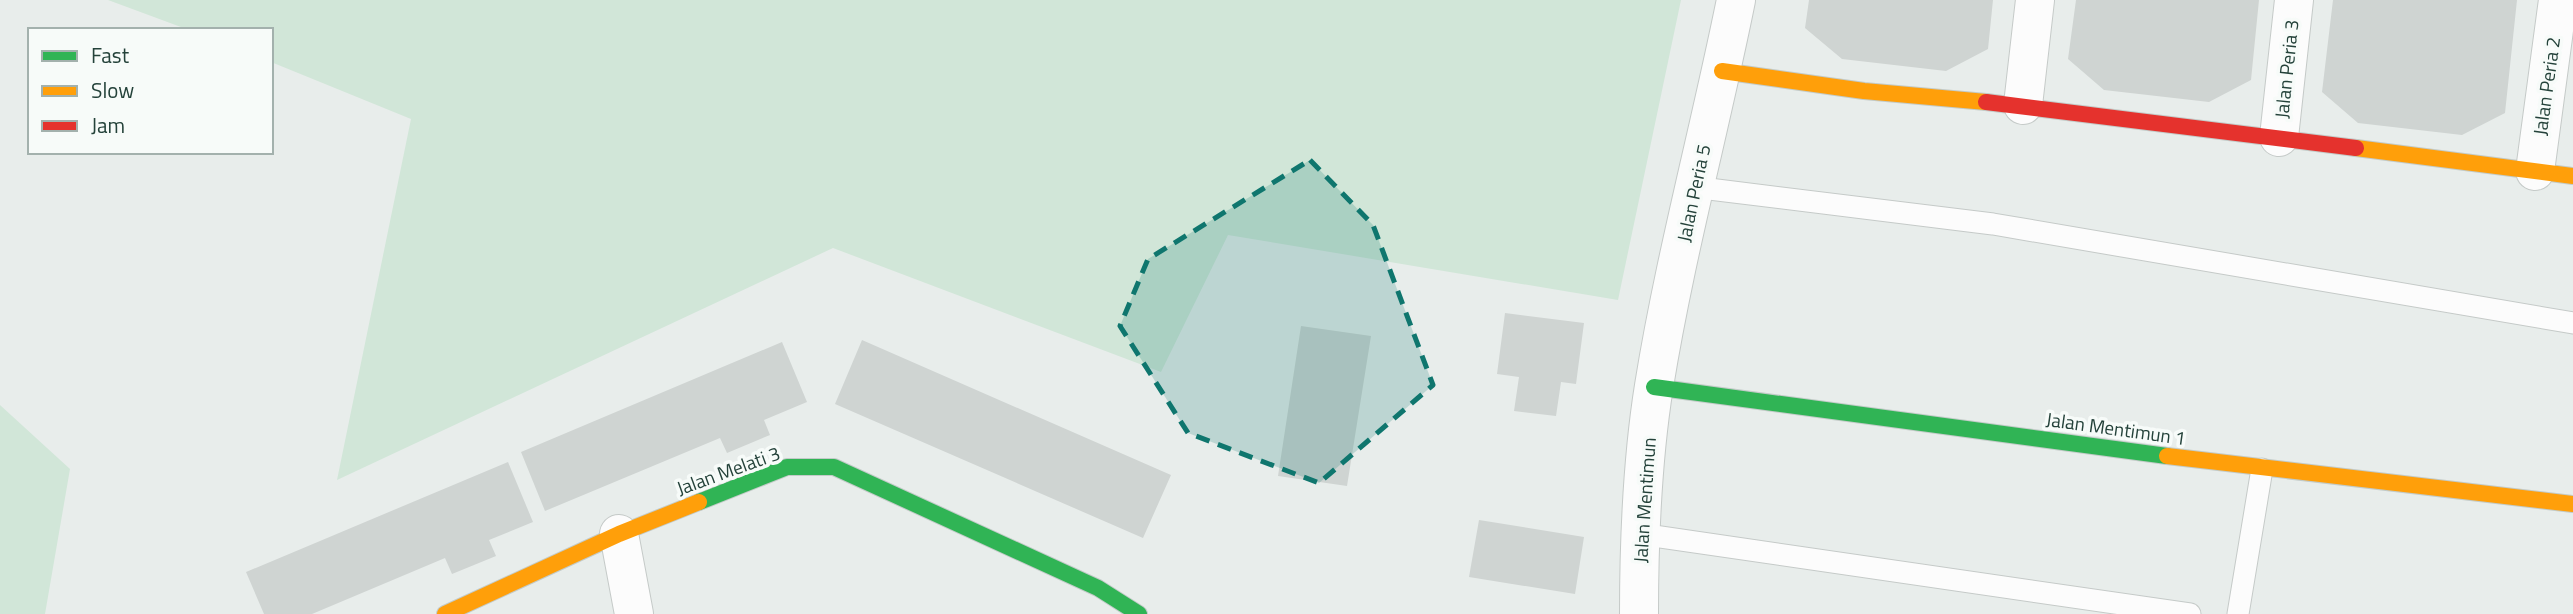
<svg xmlns="http://www.w3.org/2000/svg" width="2573" height="614" font-family="'Titillium Web',sans-serif">
	<rect width="100%" height="100%" fill="#e8edeb"/>
	<!-- green -->
	<path fill="#d1e6d8" d="M 108,0 L 1681,0 L 1618,300 L 1228,235 L 1161,372 L 833,248 L 337,480 L 411,119 L 271,62 L 271,30 L 189,30 Z
		M 0,405 L 70,469 L 45,614 L 0,614 Z"/>
	<!-- building -->
	<path fill="#cfd4d2" d="M 1809,0 L 1993,0 L 1988,49 L 1946,71 L 1842,59 L 1805,28 Z
		M 2076,0 L 2259,0 L 2251,80 L 2209,102 L 2104,90 L 2068,59 Z
		M 2333,0 L 2517,0 L 2505,113 L 2462,135 L 2358,123 L 2322,92 Z
		M 1505,313 L 1584,323 L 1576,384 L 1561,382 L 1556,416 L 1514,411 L 1519,377 L 1497,374 Z
		M 1301,326 L 1371,336 L 1347,486 L 1278,476 Z
		M 862,340 L 1171,475 L 1143,538 L 835,404 Z
		M 782,342 L 807,402 L 764,420 L 770,435 L 727,453 L 720,438 L 545,511 L 521,452 Z
		M 508,462 L 533,522 L 489,540 L 496,556 L 452,574 L 445,558 L 312,614 L 264,614 L 246,572 Z
		M 1479,520 L 1584,537 L 1575,594 L 1469,577 Z"/>
	<g fill="none" stroke-linecap="round" stroke-linejoin="round">
		<defs>
			<path id="lane" d="M 1693,187 L 1993,224 L 2573,323
				M 1640,534 L 2190,614
				M 2238,614 L 2262,469"/>
			<path id="street" d="M 2023,105 L 2035,0
				M 2279,137 L 2294,0
				M 2535,171 L 2558,0
				M 619,534 L 634,614
				M 1639,614 C 1639,538 1642,461 1654,386 C 1675,256 1710,129 1736,0"/>
			<path id="fast" d="M 1654,387 L 2167,456
				M 699,502 L 787,467 L 834,467 L 1098,588 L 1139,614"/>
			<path id="slow" d="M 1722,71 L 1864,91 L 1986,102
				M 2356,148 L 2573,176
				M 2167,456 L 2573,504
				M 445,614 L 619,534 L 699,502"/>
			<path id="jam" d="M 1986,102 L 2356,148"/>
		</defs>
		<!-- lane casing -->
		<use href="#lane" stroke="#c5cac8" stroke-width="23"/>
		<!-- street casing -->
		<use href="#street" stroke="#c5cac8" stroke-width="40"/>
		<!-- fast casing -->
		<use href="#fast" stroke="#c3cbc8" stroke-width="18"/>
		<!-- slow casing -->
		<use href="#slow" stroke="#c3cbc8" stroke-width="18"/>
		<!-- jam casing -->
		<use href="#jam" stroke="#c3cbc8" stroke-width="18"/>
		<!-- lane -->
		<use href="#lane" stroke="#fcfcfc" stroke-width="21"/>
		<!-- street -->
		<use href="#street" stroke="#fcfcfc" stroke-width="38"/>
		<!-- fast -->
		<use href="#fast" stroke="#30b455" stroke-width="16"/>
		<!-- slow -->
		<use href="#slow" stroke="#ff9f0a" stroke-width="16"/>
		<!-- jam -->
		<use href="#jam" stroke="#e5322d" stroke-width="16"/>
	</g>
	<!-- marked area -->
	<path fill="#0f766e" fill-opacity="0.2" stroke="#0f766e" stroke-width="5" stroke-dasharray="14 9" stroke-linejoin="round" d="M 1310,160 L 1373,225 L 1433,385 L 1319,483 L 1188,433 L 1120,326 L 1148,259 Z"/>
	<g text-anchor="middle" dominant-baseline="central" stroke-width="7" stroke-linejoin="round" paint-order="stroke">
		<!-- street labels -->
		<g font-size="19" fill="#24423a" stroke="#f7fbf9">
			<text transform="translate(2286 69) rotate(-84)">Jalan Peria 3</text>
			<text transform="translate(2546 86) rotate(-82)">Jalan Peria 2</text>
			<text transform="translate(1693 193) rotate(-78)">Jalan Peria 5</text>
			<text transform="translate(2116 428) rotate(8)">Jalan Mentimun 1</text>
			<text transform="translate(728 470) rotate(-20)">Jalan Melati 3</text>
			<text transform="translate(1644 500) rotate(-86)">Jalan Mentimun</text>
		</g>
	</g>
	<!-- legend -->
	<rect x="28" y="28" width="245" height="126" fill="#f7fbf9" stroke="#a3b1ad" stroke-width="2"/>
	<rect x="42" y="51" width="35" height="10" fill="#30b455" stroke="#a3b1ad" stroke-width="2"/>
	<text x="91" y="63" font-size="21" fill="#24423a">Fast</text>
	<rect x="42" y="86" width="35" height="10" fill="#ff9f0a" stroke="#a3b1ad" stroke-width="2"/>
	<text x="91" y="98" font-size="21" fill="#24423a">Slow</text>
	<rect x="42" y="121" width="35" height="10" fill="#e5322d" stroke="#a3b1ad" stroke-width="2"/>
	<text x="91" y="133" font-size="21" fill="#24423a">Jam</text>
</svg>
